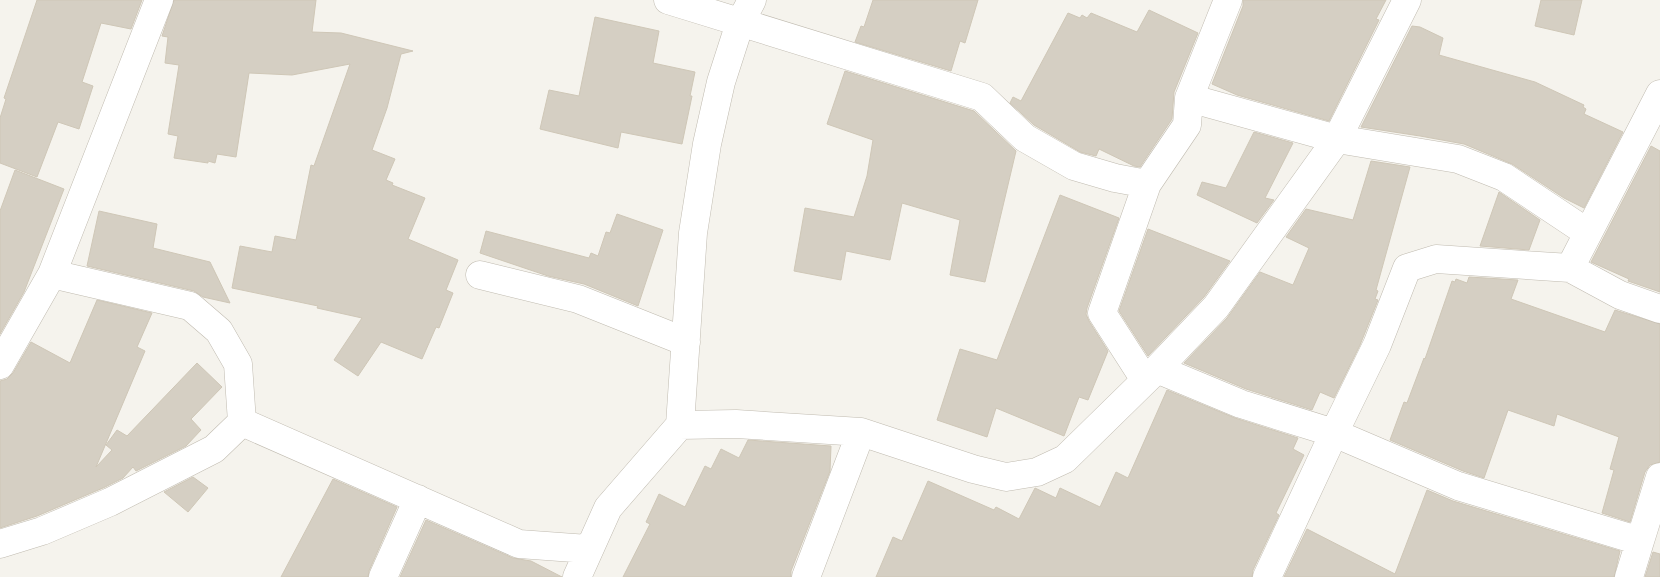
<svg xmlns="http://www.w3.org/2000/svg" width="1660" height="577" font-family="'Open Sans',sans-serif">
	<rect width="100%" height="100%" fill="#f5f3ed"/>
	<!-- building -->
	<path fill="#d5cfc3" stroke="#cfc7b7" d="M 37,0 L 142,0 L 131,29 L 101,23 L 82,82 L 93,86 L 79,129 L 58,122 L 37,177 L 0,163 L 0,118 L 6,99 L 4,98 Z
		M 174,0 L 316,0 L 312,32 L 341,33 L 413,51 L 401,54 L 387,108 L 372,150 L 395,159 L 386,180 L 393,183 L 392,185 L 425,198 L 408,239 L 458,260 L 446,290 L 453,293 L 439,328 L 436,327 L 422,359 L 381,342 L 358,376 L 334,360 L 362,318 L 317,308 L 318,306 L 232,288 L 240,246 L 272,252 L 275,236 L 296,240 L 311,165 L 314,166 L 350,64 L 292,75 L 249,73 L 236,157 L 217,154 L 215,163 L 208,161 L 208,163 L 174,158 L 178,136 L 168,134 L 179,65 L 165,63 L 168,37 L 162,36 Z
		M 873,0 L 978,0 L 965,43 L 960,41 L 951,71 L 855,42 L 861,26 L 864,27 Z
		M 1243,0 L 1386,0 L 1376,19 L 1379,20 L 1329,121 L 1237,95 L 1212,84 L 1243,6 Z
		M 1541,0 L 1582,0 L 1574,35 L 1535,26 Z
		M 1149,10 L 1198,33 L 1174,92 L 1172,119 L 1140,167 L 1134,166 L 1099,149 L 1096,156 L 1080,152 L 1034,125 L 1010,103 L 1013,97 L 1021,101 L 1068,13 L 1080,18 L 1082,15 L 1087,18 L 1091,13 L 1137,32 Z
		M 595,17 L 659,31 L 653,63 L 695,72 L 690,96 L 692,96 L 682,144 L 621,132 L 618,148 L 540,129 L 549,90 L 579,96 Z
		M 1412,26 L 1420,27 L 1443,38 L 1439,55 L 1535,82 L 1584,105 L 1583,107 L 1586,109 L 1584,114 L 1623,132 L 1584,208 L 1564,198 L 1512,164 L 1464,144 L 1420,136 L 1361,127 Z
		M 845,71 L 974,111 L 1016,151 L 985,282 L 950,275 L 960,220 L 902,203 L 890,260 L 846,251 L 841,280 L 794,271 L 805,208 L 854,217 L 867,176 L 873,140 L 827,124 Z
		M 1254,132 L 1293,143 L 1265,198 L 1274,200 L 1257,223 L 1197,195 L 1202,182 L 1226,188 Z
		M 1651,146 L 1660,151 L 1660,292 L 1628,281 L 1629,279 L 1591,262 Z
		M 1371,161 L 1410,167 L 1376,290 L 1378,291 L 1375,299 L 1378,300 L 1360,345 L 1334,398 L 1320,392 L 1312,410 L 1246,389 L 1184,363 L 1227,318 L 1260,272 L 1293,285 L 1309,248 L 1286,237 L 1306,209 L 1353,220 Z
		M 15,170 L 64,189 L 24,292 L 0,334 L 0,211 Z
		M 1499,192 L 1540,220 L 1529,250 L 1480,246 Z
		M 1060,195 L 1119,218 L 1087,308 L 1086,314 L 1089,321 L 1108,351 L 1088,400 L 1079,397 L 1064,436 L 996,408 L 987,437 L 937,420 L 960,349 L 997,360 Z
		M 99,211 L 157,224 L 153,248 L 210,262 L 230,303 L 203,297 L 194,291 L 87,266 Z
		M 617,214 L 663,230 L 638,306 L 584,284 L 548,276 L 480,253 L 486,231 L 589,258 L 591,253 L 598,256 L 606,232 L 610,233 Z
		M 1148,229 L 1230,261 L 1204,297 L 1148,356 L 1119,311 Z
		M 1469,277 L 1518,280 L 1511,299 L 1605,332 L 1615,310 L 1660,324 L 1660,462 L 1650,465 L 1645,472 L 1630,522 L 1602,513 L 1614,470 L 1610,469 L 1619,437 L 1557,414 L 1554,426 L 1508,410 L 1484,478 L 1463,471 L 1390,440 L 1404,402 L 1407,403 L 1424,358 L 1425,359 L 1452,281 L 1455,282 L 1456,279 L 1467,283 Z
		M 97,300 L 152,313 L 137,347 L 145,351 L 96,467 L 112,450 L 106,445 L 117,430 L 127,436 L 197,363 L 222,387 L 191,419 L 201,430 L 186,446 L 136,471 L 133,467 L 123,478 L 103,488 L 37,516 L 0,528 L 0,381 L 7,379 L 13,373 L 31,342 L 70,363 Z
		M 1167,390 L 1235,418 L 1298,438 L 1293,449 L 1304,455 L 1276,513 L 1279,515 L 1253,570 L 1252,577 L 876,577 L 893,537 L 902,541 L 928,481 L 994,510 L 996,507 L 1019,519 L 1035,488 L 1056,498 L 1060,488 L 1100,507 L 1116,472 L 1128,478 Z
		M 748,440 L 831,446 L 830,471 L 791,571 L 791,577 L 623,577 L 650,524 L 646,522 L 659,494 L 685,507 L 705,466 L 711,469 L 721,449 L 739,458 Z
		M 193,477 L 208,488 L 188,512 L 164,492 Z
		M 333,479 L 397,507 L 369,571 L 368,577 L 281,577 Z
		M 1427,490 L 1453,501 L 1620,551 L 1614,577 L 1284,577 L 1307,529 L 1395,574 Z
		M 426,520 L 513,558 L 531,561 L 562,577 L 400,577 Z
		M 1653,552 L 1660,554 L 1660,577 L 1645,577 Z"/>
	<g fill="none" stroke-linecap="round" stroke-linejoin="round">
		<defs>
			<path id="street" d="M 668,0 L 982,97 L 1025,138 L 1074,166 L 1115,178 L 1147,184
				M 1660,94 L 1570,268 L 1436,259 L 1407,268 L 1377,345 L 1334,433 L 1458,486 L 1640,541 L 1660,477
				M 1189,98 L 1337,139 L 1458,159 L 1504,177 L 1588,233
				M 1570,268 L 1620,295 L 1660,309
				M 52,274 L 190,306 L 219,331 L 238,364 L 242,422
				M 480,275 L 578,299 L 686,342
				M 0,365 L 52,274 L 159,0
				M 1157,369 L 1241,404 L 1334,433 L 1267,577
				M 1145,380 L 1102,313 L 1147,184 L 1187,125 L 1189,98 L 1228,0
				M 680,425 L 736,424 L 861,432 L 973,469 L 1006,477 L 1037,472 L 1065,459 L 1157,369 L 1216,307 L 1337,139 L 1407,0
				M 0,544 L 42,531 L 110,502 L 214,449 L 242,422 L 519,544 L 588,549
				M 383,577 L 418,499
				M 577,577 L 608,508 L 680,425 L 693,233 L 707,144 L 721,82 L 740,23 L 752,0
				M 806,577 L 861,432
				M 1629,577 L 1640,541"/>
		</defs>
		<!-- street casing -->
		<use href="#street" stroke="#c0bbb0" stroke-width="29"/>
		<!-- street -->
		<use href="#street" stroke="#fff" stroke-width="28"/>
	</g>
</svg>
